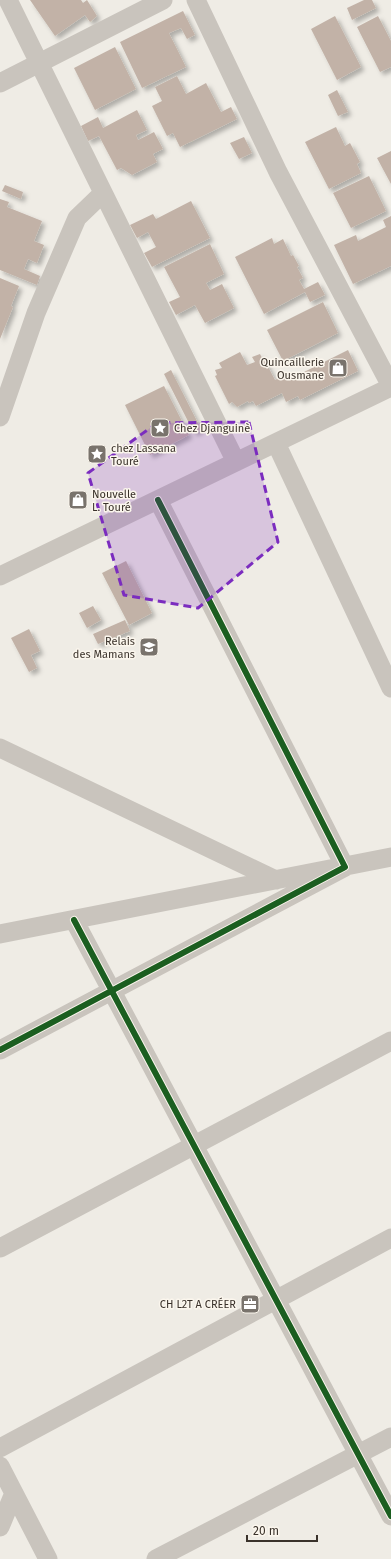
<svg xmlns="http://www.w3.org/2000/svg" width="391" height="1559" font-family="'Fira Sans',sans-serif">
	<defs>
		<filter id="shadow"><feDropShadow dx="3.5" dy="3.5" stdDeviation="2" flood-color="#0004"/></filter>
	</defs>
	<rect width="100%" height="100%" fill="#efece5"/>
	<!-- building -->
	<path fill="#c2b2a7" filter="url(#shadow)" d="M 30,0 L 81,0 L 83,3 L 87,0 L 97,16 L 90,22 L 85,15 L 55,36 Z
		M 364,0 L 372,0 L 376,8 L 352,20 L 347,8 Z
		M 183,11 L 195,35 L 187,39 L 181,28 L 169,33 L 186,67 L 142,88 L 120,42 Z
		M 335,16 L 361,67 L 337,80 L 311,29 Z
		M 378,16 L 391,41 L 391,67 L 380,72 L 357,27 Z
		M 115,47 L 136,89 L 95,110 L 74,68 Z
		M 177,76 L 186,94 L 206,83 L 221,112 L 231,107 L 237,119 L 180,147 L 173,133 L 167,136 L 152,106 L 162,101 L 155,87 Z
		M 337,90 L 348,112 L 338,116 L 328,95 Z
		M 137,110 L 147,130 L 136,135 L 138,140 L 154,132 L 163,149 L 153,154 L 157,162 L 132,175 L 121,168 L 117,170 L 99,136 L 88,141 L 81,126 L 98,117 L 103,128 Z
		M 336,127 L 345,146 L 350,143 L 360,162 L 357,164 L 361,173 L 329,189 L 305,142 Z
		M 244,137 L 252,153 L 239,159 L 230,143 Z
		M 391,151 L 391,184 L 377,158 Z
		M 369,176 L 386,211 L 351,228 L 333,193 Z
		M 5,185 L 23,192 L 21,199 L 2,191 Z
		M 0,199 L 9,202 L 7,207 L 42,221 L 34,241 L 44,245 L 37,263 L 28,259 L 24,269 L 40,276 L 37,285 L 0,270 Z
		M 191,201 L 210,238 L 152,267 L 144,253 L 156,247 L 148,232 L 137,238 L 130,225 L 153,214 L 156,219 Z
		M 391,216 L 391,266 L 353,284 L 334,245 L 356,235 L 358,241 L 386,227 L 383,220 Z
		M 272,238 L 274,244 L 283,239 L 291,256 L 293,255 L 299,266 L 297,267 L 303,278 L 299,280 L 304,289 L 318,282 L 325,295 L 310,302 L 305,292 L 264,314 L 235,257 Z
		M 210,244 L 224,274 L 206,283 L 210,290 L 222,284 L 234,308 L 205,323 L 195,305 L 176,315 L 169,302 L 180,297 L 164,267 Z
		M 0,278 L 19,286 L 11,306 L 13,307 L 0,339 Z
		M 323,302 L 338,333 L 283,361 L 267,330 Z
		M 348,350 L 358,371 L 300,400 L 298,396 L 286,402 L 282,393 L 256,406 L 253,401 L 249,403 L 248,401 L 237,407 L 232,402 L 229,404 L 215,376 L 217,375 L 215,370 L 222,368 L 219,363 L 240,352 L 247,365 L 255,362 L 252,357 L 260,354 L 264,362 L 265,361 L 275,380 L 285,375 L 288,380 Z
		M 171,370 L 201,429 L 194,433 L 164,374 Z
		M 164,386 L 189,435 L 150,455 L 125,405 Z
		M 126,561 L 152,613 L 129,625 L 102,573 Z
		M 93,606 L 101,620 L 87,628 L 79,613 Z
		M 125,620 L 130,631 L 98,644 L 93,634 Z
		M 29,629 L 40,651 L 31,655 L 37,668 L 29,672 L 11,638 Z"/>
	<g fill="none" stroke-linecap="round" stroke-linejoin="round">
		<!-- street -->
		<path stroke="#c9c4bd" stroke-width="19" d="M 8,0 L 236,462
			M 196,0 L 278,172 L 391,386
			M 0,83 L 163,0
			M 0,417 L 36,313 L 77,218 L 103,193
			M 276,443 L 391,688
			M 0,576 L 391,387
			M 0,748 L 276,880
			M 74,920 L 391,1516
			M 0,934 L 391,857
			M 0,1050 L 345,867 L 158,500
			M 0,1248 L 391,1041
			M 0,1448 L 391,1238
			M 0,1466 L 48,1559
			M 0,1527 L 14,1493
			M 156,1559 L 391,1437"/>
		<defs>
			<path id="cycleway" d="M 74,920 L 391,1516
				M 0,1050 L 345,867 L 158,500"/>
		</defs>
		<!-- cycleway casing -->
		<use href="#cycleway" stroke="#fbf6ed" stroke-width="8"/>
		<!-- cycleway -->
		<use href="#cycleway" stroke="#1b5e20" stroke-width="6"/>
	</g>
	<!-- marked area -->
	<path fill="#7b2cbf" fill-opacity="0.2" stroke="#7b2cbf" stroke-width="3" stroke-dasharray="8 5" stroke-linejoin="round" d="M 249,422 L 278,542 L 198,608 L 124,595 L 88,473 L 157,423 Z"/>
	<!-- icons -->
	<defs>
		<symbol id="shop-square" viewBox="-11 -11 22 22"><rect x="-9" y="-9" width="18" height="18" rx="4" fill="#79736c" stroke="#fbf6ed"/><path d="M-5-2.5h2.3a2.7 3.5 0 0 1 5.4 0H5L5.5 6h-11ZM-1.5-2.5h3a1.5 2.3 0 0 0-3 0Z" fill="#fff"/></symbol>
		<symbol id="sight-square" viewBox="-11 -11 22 22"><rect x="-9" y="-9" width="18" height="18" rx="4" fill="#79736c" stroke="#fbf6ed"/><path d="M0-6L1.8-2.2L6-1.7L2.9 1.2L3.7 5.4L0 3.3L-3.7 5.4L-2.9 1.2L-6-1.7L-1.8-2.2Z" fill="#fff"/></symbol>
		<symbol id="school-square" viewBox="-11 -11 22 22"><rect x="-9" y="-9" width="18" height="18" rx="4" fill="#79736c" stroke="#fbf6ed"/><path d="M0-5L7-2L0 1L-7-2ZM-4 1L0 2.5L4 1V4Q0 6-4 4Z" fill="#fff"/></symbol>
		<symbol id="office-square" viewBox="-11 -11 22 22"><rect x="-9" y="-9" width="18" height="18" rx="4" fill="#79736c" stroke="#fbf6ed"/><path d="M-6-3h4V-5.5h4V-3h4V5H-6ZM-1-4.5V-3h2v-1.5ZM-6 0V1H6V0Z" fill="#fff"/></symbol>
	</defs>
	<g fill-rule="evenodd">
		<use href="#shop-square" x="327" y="357" width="22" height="22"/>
		<use href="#sight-square" x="149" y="417" width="22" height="22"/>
		<use href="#sight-square" x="86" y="443" width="22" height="22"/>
		<use href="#shop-square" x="67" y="489" width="22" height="22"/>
		<use href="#school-square" x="138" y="636" width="22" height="22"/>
		<use href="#office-square" x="239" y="1293" width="22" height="22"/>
	</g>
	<g text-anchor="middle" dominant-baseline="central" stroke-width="3" stroke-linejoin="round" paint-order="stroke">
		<!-- poi labels -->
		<g font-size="11" fill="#3a322b" stroke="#fbf6ed" text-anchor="end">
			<text x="324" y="362">Quincaillerie<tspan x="324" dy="13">Ousmane</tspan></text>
			<text x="174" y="428" text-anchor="start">Chez Djanguinè</text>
			<text x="111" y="448" text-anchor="start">chez Lassana<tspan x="111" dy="13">Touré</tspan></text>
			<text x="92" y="494" text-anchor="start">Nouvelle<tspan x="92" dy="13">L. Touré</tspan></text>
			<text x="135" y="641">Relais<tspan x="135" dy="13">des Mamans</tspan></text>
			<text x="236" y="1304">CH L2T A CRÉER</text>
		</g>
	</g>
	<!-- scale -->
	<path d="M247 1535v6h70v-6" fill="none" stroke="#3a322b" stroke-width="2"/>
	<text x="253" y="1535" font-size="12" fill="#3a322b" stroke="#fbf6ed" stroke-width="3" paint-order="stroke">20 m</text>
</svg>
